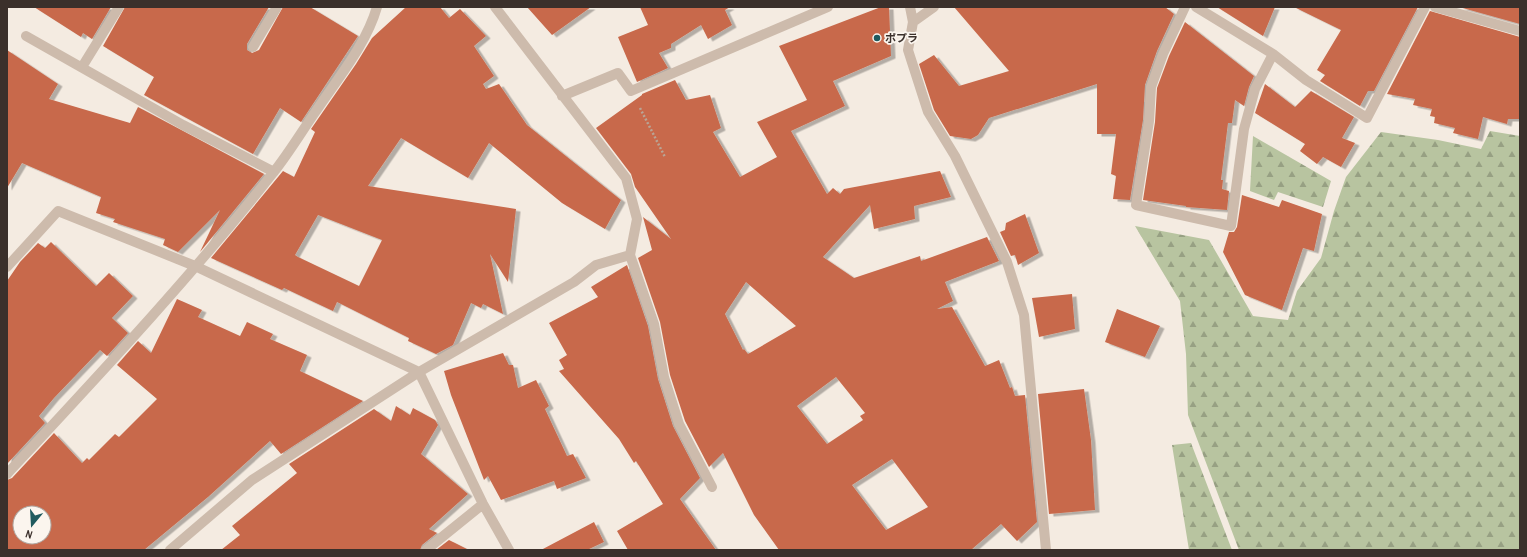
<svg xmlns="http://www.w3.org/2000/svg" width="1527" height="557" font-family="'Archivo Narrow','Noto Sans JP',sans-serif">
	<defs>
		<pattern id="forest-firs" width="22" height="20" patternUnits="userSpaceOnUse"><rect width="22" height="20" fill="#b8c4a0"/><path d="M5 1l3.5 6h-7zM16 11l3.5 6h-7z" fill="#97a083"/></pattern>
		<filter id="shadow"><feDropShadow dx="4.5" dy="2.5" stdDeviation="0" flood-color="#0004"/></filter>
	</defs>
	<rect width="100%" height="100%" fill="#f4ebe1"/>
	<!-- forest -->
	<path fill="url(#forest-firs)" d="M 1490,131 L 1520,136 L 1520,550 L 1239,550 L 1188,415 L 1186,354 L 1180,301 L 1135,226 L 1209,240 L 1253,316 L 1288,320 L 1297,291 L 1321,258 L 1334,211 L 1346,177 L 1381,132 L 1438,140 L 1481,149 Z
		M 1253,136 L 1331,181 L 1323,207 L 1278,192 L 1274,200 L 1250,191 Z
		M 1191,443 L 1232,550 L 1189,550 L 1172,445 Z"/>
	<!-- building -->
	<path fill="#c8694b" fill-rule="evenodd" filter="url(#shadow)" d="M 34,7 L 111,7 L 92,39 L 83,33 L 81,37 Z
		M 125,7 L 269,7 L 247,44 L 247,50 L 252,53 L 259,50 L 283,7 L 310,7 L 358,36 L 301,122 L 280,108 L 253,154 L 144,95 L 154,77 L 103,46 Z
		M 406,7 L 440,7 L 449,18 L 460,9 L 486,36 L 474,46 L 494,76 L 483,84 L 486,89 L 499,84 L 527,125 L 621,200 L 605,229 L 562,203 L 489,143 L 468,178 L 401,138 L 368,186 L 516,209 L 508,282 L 490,254 L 503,314 L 483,304 L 481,308 L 471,303 L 453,345 L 436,354 L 408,341 L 409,338 L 337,302 L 333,311 L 284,288 L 282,290 L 211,258 L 283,171 L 294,177 L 315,132 L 311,129 L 356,64 L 372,38 ZM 318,215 L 382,240 L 359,286 L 298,257 L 295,255 Z
		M 527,7 L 591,7 L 552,35 Z
		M 640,7 L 730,7 L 725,10 L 732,25 L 708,39 L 701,25 L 671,44 L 671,48 L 659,53 L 668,68 L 637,82 L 618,37 L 648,25 Z
		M 881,7 L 889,7 L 891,56 L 833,81 L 845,106 L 791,131 L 827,194 L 833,188 L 840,194 L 844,189 L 940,171 L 951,197 L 914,206 L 915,219 L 874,229 L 870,205 L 823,257 L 854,278 L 920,256 L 921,261 L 987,237 L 999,261 L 945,282 L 953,301 L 937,309 L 952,307 L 985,366 L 999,360 L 1010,388 L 1012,387 L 1015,396 L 1025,395 L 1037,522 L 1017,541 L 1001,524 L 971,550 L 779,550 L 754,515 L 723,453 L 709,467 L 685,421 L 670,375 L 660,322 L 638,258 L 652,250 L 643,217 L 671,239 L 635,187 L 631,174 L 596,128 L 642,95 L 642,94 L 675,80 L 686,100 L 710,95 L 721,128 L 713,132 L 740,177 L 777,157 L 757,122 L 807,100 L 779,46 ZM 746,282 L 796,326 L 748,354 L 744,349 L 743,350 L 725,314 ZM 836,377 L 865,413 L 860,416 L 863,420 L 827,444 L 797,406 ZM 892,459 L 928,507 L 886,530 L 852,485 Z
		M 954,7 L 1165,7 L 1174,14 L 1157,51 L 1145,85 L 1143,120 L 1130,200 L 1113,199 L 1116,176 L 1111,174 L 1116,134 L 1097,134 L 1097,84 L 989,118 L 978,135 L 971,139 L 950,136 L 934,110 L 919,64 L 934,55 L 959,86 L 1009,71 Z
		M 1217,7 L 1275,7 L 1263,36 Z
		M 1294,7 L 1418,7 L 1374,91 L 1368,91 L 1360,106 L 1320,81 L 1325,75 L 1317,70 L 1341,30 Z
		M 1459,7 L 1520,7 L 1520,24 Z
		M 1430,11 L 1520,37 L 1520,119 L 1508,119 L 1507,124 L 1483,117 L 1478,139 L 1453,133 L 1455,128 L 1434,123 L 1435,117 L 1430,116 L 1432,109 L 1413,105 L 1415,99 L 1387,94 Z
		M 1185,22 L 1254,76 L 1249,87 L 1244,106 L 1235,100 L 1232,123 L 1228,123 L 1221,180 L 1223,180 L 1222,189 L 1229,191 L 1227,210 L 1186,207 L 1186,206 L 1143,200 L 1155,122 L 1157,88 L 1169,56 Z
		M 7,50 L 58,84 L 49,99 L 130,123 L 138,107 L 264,174 L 200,252 L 220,210 L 178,252 L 163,245 L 165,239 L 113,222 L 115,219 L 96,213 L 101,197 L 22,163 L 7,188 Z
		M 1265,84 L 1295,107 L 1311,91 L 1354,117 L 1342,138 L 1355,143 L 1341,167 L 1323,157 L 1317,164 L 1300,151 L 1305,144 L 1255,113 Z
		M 1242,195 L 1279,207 L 1282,200 L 1322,214 L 1314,251 L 1303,248 L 1282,310 L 1245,295 L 1223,252 L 1229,232 L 1234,232 L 1237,227 Z
		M 1025,214 L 1039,253 L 1018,265 L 1015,255 L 1011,256 L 1000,232 L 1005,230 L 1006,223 Z
		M 51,242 L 96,286 L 109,273 L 133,296 L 112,318 L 128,333 L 107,356 L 100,350 L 54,398 L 39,416 L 45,423 L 7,464 L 7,281 L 20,262 L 38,243 L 45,248 Z
		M 627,265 L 648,326 L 658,379 L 673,426 L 700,478 L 680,499 L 716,550 L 628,550 L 617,531 L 663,504 L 636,461 L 634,463 L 619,439 L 559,371 L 564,369 L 559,360 L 567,355 L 549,323 L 598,297 L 591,287 Z
		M 1072,294 L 1075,329 L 1039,337 L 1032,298 Z
		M 177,299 L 202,310 L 198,317 L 240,336 L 247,322 L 273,334 L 270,339 L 307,355 L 300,371 L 363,401 L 281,454 L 270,441 L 208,497 L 144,550 L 7,550 L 7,480 L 12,478 L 54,433 L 82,463 L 87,458 L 89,460 L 115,434 L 119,437 L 157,399 L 117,365 L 138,341 L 151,353 ZM 20,513 L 44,513 L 44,537 L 20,537 Z
		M 1117,309 L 1160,326 L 1145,357 L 1105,342 Z
		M 503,353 L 509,365 L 513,365 L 518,388 L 536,380 L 549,406 L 545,409 L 567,456 L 573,454 L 586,478 L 557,489 L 554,481 L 501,500 L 488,476 L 484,480 L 451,395 L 444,371 Z
		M 1084,389 L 1091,440 L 1095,510 L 1049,514 L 1038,394 Z
		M 396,406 L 410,415 L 413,408 L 435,420 L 438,425 L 421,454 L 468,494 L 429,529 L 437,533 L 422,545 L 420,550 L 221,550 L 240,535 L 232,526 L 297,473 L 289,464 L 374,409 L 391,421 Z
		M 594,522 L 604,542 L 587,550 L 541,550 Z
		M 449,540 L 469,550 L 436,550 Z"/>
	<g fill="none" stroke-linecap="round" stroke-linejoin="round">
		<!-- path -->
		<path stroke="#b9a596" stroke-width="2.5" stroke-dasharray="2 2" stroke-linecap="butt" d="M 640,108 L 665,157"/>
		<!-- minor -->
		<path stroke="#cdbbac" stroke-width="10" d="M 495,7 L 626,178 L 637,219 L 630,255 L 654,324 L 664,377 L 679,424 L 712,487
			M 910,7 L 913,22 L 908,50 L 928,112 L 955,156 L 1007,262 L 1024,315 L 1046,550
			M 1185,7 L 1163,54 L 1151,87 L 1149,121 L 1136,205 L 1231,226 L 1244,129 L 1255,89 L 1273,54
			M 1196,7 L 1273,54 L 1306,80 L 1367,118 L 1425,7
			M 1435,7 L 1520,31
			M 913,22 L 934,7
			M 26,36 L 183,125 L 274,172
			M 253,47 L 277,7
			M 82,67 L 119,7
			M 562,96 L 618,73 L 631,91 L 828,7
			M 7,267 L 58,211 L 195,266 L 419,372 L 483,504 L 509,550
			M 7,474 C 98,376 190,278 273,173 C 289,153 302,131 316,111 C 338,78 366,45 377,7
			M 170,550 L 252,480 L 419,372 L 574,282 L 596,265 L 630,255
			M 426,550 L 483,504"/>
	</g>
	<!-- markers -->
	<circle fill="#1f5a5e" stroke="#fbf5ee" stroke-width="1.5" cx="877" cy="38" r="4"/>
	<g text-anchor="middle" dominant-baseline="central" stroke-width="3.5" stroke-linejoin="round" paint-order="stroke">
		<!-- poi labels -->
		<g font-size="11" font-weight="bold" fill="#3b302b" stroke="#fbf5ee" text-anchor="start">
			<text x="885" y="38">ポプラ</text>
		</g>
	</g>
	<!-- border -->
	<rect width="1527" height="557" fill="none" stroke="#3b302b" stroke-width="16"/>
	<!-- north arrow -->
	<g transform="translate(32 525) rotate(198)"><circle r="19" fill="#fbf5ee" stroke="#aea6a0"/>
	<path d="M0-3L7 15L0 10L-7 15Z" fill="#1f5a5e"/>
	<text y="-6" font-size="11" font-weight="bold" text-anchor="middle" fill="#3b302b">N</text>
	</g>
</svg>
